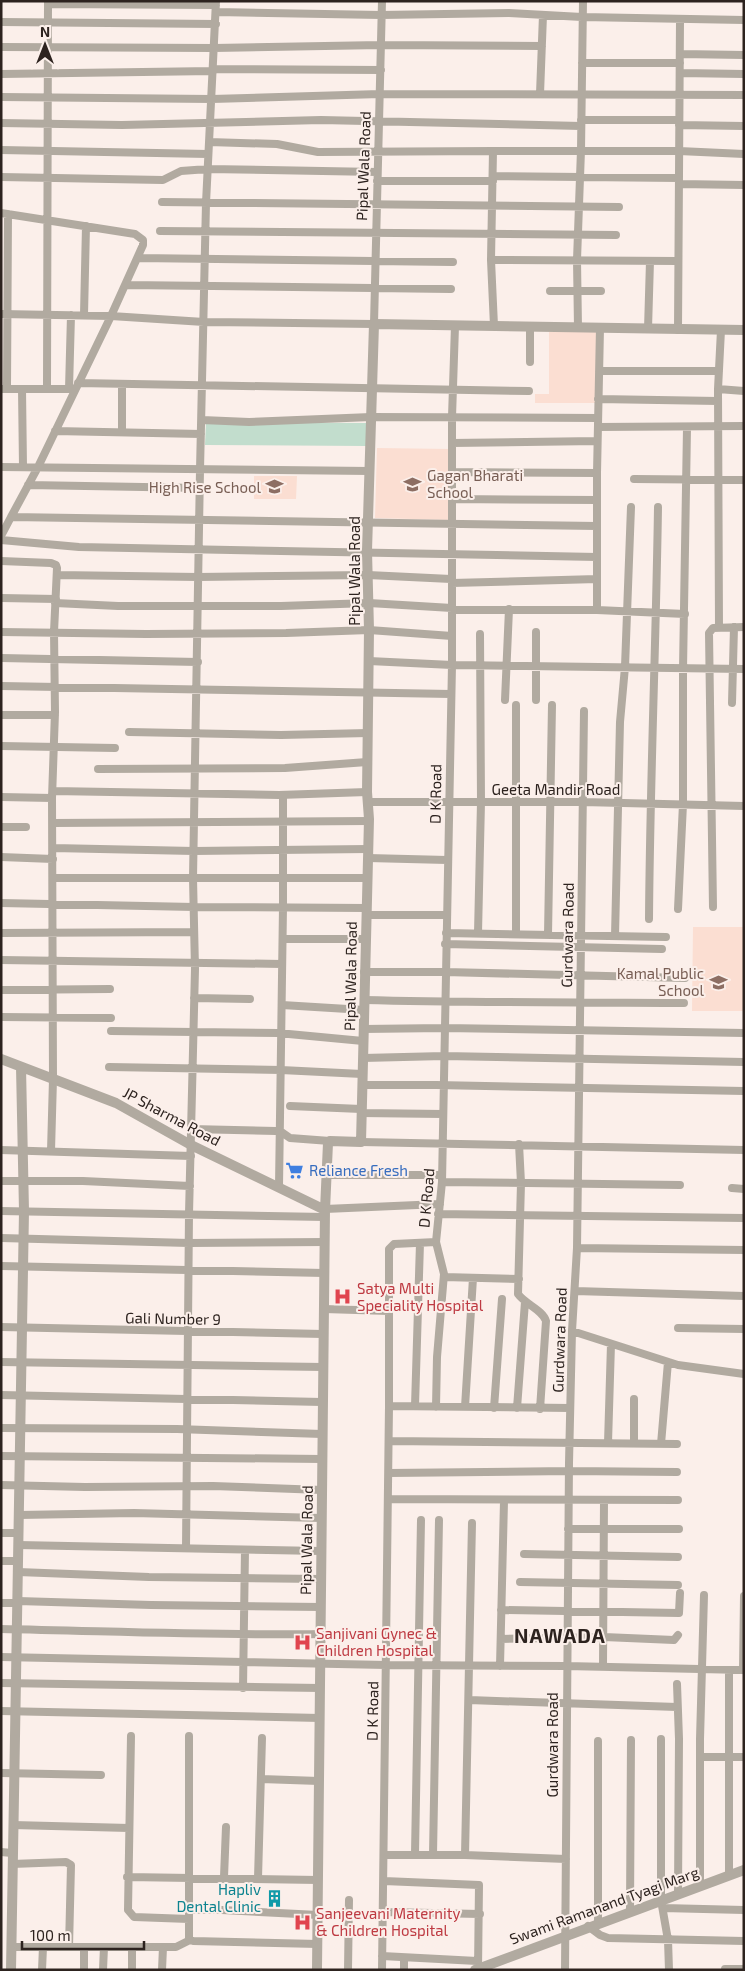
<svg xmlns="http://www.w3.org/2000/svg" width="745" height="1971" font-family="'Exo 2',sans-serif">
	<rect width="100%" height="100%" fill="#fbefea"/>
	<!-- built -->
	<path fill="#fbded2" d="M 549,332 L 599,332 L 599,403 L 535,403 L 535,394 L 549,394 Z
		M 377,448 L 451,449 L 451,520 L 375,518 Z
		M 254,476 L 297,476 L 296,499 L 254,499 Z
		M 693,927 L 744,927 L 744,1011 L 692,1011 Z"/>
	<!-- green -->
	<path fill="#c2ddcd" d="M 206,422 L 366,423 L 366,446 L 205,445 Z"/>
	<g fill="none" stroke-linecap="round" stroke-linejoin="round">
		<!-- minor -->
		<path stroke="#b1aaa0" stroke-width="8" d="M 48,4 L 216,5
			M 216,12 L 381,15 L 509,13 L 582,17 L 744,20
			M 1,22 L 216,24
			M 1,47 L 214,48 L 381,45 L 542,46
			M 680,54 L 744,55
			M 582,63 L 680,63
			M 680,73 L 744,74
			M 1,74 L 213,71 L 216,69 L 381,70
			M 540,94 L 543,15
			M 1,97 L 212,99 L 380,94 L 744,95
			M 581,120 L 679,120
			M 1,123 L 122,125 L 321,120 L 581,126
			M 679,125 L 744,126
			M 209,142 L 277,144 L 318,152 L 493,151
			M 1,150 L 208,154
			M 493,176 L 679,178
			M 1,177 L 163,180 L 181,171 L 208,169 L 377,172
			M 377,181 L 493,181
			M 679,184 L 744,185
			M 162,202 L 619,207
			M 1,213 L 135,234 L 143,240 L 143,245 L 111,316 L 38,467 L 11,517
			M 160,231 L 616,235
			M 138,258 L 453,262
			M 491,260 L 493,151 L 679,151 L 744,154
			M 126,285 L 451,289
			M 550,291 L 601,291
			M 1,314 L 111,316 L 204,322 L 374,324 L 382,1
			M 84,315 L 86,226
			M 494,326 L 491,260 L 678,261
			M 578,328 L 577,260 L 581,150 L 583,1
			M 648,329 L 650,261
			M 678,330 L 680,20
			M 721,330 L 718,389 L 744,391
			M 530,362 L 530,327
			M 599,371 L 719,371
			M 78,383 L 529,391
			M 122,384 L 122,432
			M 1,389 L 73,389
			M 7,389 L 8,214
			M 22,389 L 23,467
			M 47,389 L 48,1
			M 69,389 L 71,315
			M 718,389 L 719,627
			M 598,399 L 718,401
			M 202,420 L 249,422 L 371,417 L 598,418
			M 598,427 L 744,426
			M 55,431 L 201,434
			M 452,443 L 597,441
			M 1,467 L 370,471
			M 452,472 L 597,473
			M 634,479 L 744,480
			M 28,485 L 200,488
			M 452,499 L 597,500
			M 1,536 L 11,517 L 597,526
			M 1,540 L 79,547 L 597,557
			M 1,561 L 51,563 L 56,565 L 57,568 L 54,632 L 55,712 L 52,798 L 53,1079 L 51,1151
			M 57,575 L 198,577 L 368,575 L 451,579
			M 452,583 L 597,579
			M 1,598 L 56,599
			M 55,603 L 118,606 L 281,606 L 369,603 L 452,608
			M 452,610 L 597,610 L 685,614
			M 597,610 L 597,473 L 600,328
			M 1,632 L 146,634 L 286,633 L 369,630 L 452,636
			M 536,632 L 536,700
			M 1,658 L 198,662
			M 369,661 L 452,665 L 744,669
			M 1,686 L 451,694
			M 505,700 L 509,609
			M 732,703 L 734,627
			M 1,715 L 55,715
			M 129,732 L 281,735 L 368,733
			M 1,746 L 115,748
			M 98,769 L 285,768 L 367,762
			M 53,791 L 279,795 L 367,792
			M 1,797 L 52,798
			M 367,802 L 583,802 L 744,806
			M 53,823 L 369,821
			M 1,827 L 26,827
			M 53,848 L 194,851 L 368,849
			M 1,857 L 53,859
			M 368,858 L 447,860
			M 54,878 L 367,878
			M 1,903 L 194,907 L 366,908
			M 713,907 L 709,633 L 713,628 L 744,627
			M 678,909 L 683,804 L 683,669 L 687,428
			M 366,915 L 446,915
			M 649,919 C 650,782 656,644 658,507
			M 1,933 L 194,932
			M 446,933 L 666,937
			M 478,933 L 481,802 L 480,634
			M 516,934 L 516,705
			M 548,935 L 552,705
			M 615,936 L 620,722 L 625,667 L 631,507
			M 283,939 L 366,939
			M 445,944 L 662,949
			M 1,960 L 282,964
			M 364,972 L 445,972 L 685,978
			M 1,990 L 110,989
			M 194,998 L 250,999
			M 364,1000 C 471,1003 578,1002 684,1003
			M 282,1005 L 364,1010
			M 1,1017 L 111,1018
			M 363,1029 L 444,1028 L 744,1033
			M 111,1031 L 278,1033 L 363,1041
			M 363,1058 L 444,1056 L 744,1062
			M 109,1067 L 281,1070 L 362,1074
			M 362,1085 L 436,1085 L 744,1091
			M 290,1106 L 361,1109
			M 361,1113 L 443,1114
			M 191,1129 L 276,1131 L 280,1131 L 290,1138 L 330,1141
			M 361,1142 L 744,1150
			M 519,1144 L 521,1183 L 518,1294 C 525,1304 543,1310 546,1321 L 540,1409
			M 1,1150 L 191,1156
			M 327,1175 L 442,1175
			M 1,1181 L 83,1181 L 190,1186
			M 442,1182 L 680,1185
			M 279,1187 L 283,907 L 283,795
			M 732,1188 L 744,1189
			M 325,1209 L 440,1204
			M 1,1211 L 325,1217
			M 438,1214 L 744,1218
			M 1,1238 L 189,1243 L 325,1242
			M 436,1242 L 444,1274 L 437,1357 L 436,1407
			M 577,1248 L 744,1250
			M 1,1266 L 324,1273
			M 444,1277 L 519,1279
			M 575,1291 L 744,1296
			M 324,1309 L 389,1311
			M 1,1327 L 323,1334
			M 678,1328 L 744,1329
			M 572,1331 L 678,1365 L 744,1374
			M 1,1362 L 323,1367
			M 1,1395 L 322,1402
			M 389,1406 L 570,1408
			M 415,1406 L 420,1243
			M 465,1407 L 473,1278
			M 494,1408 L 502,1299
			M 517,1408 L 525,1302
			M 1,1428 L 177,1429 L 322,1434
			M 389,1441 L 677,1444
			M 608,1443 L 611,1344
			M 634,1443 L 634,1399
			M 661,1444 L 668,1362
			M 1,1456 L 322,1459
			M 389,1473 L 569,1471 L 677,1472
			M 1,1485 L 85,1487 L 213,1486 L 322,1490
			M 388,1499 L 678,1500
			M 19,1515 L 134,1513 L 321,1518
			M 568,1529 L 679,1529
			M 1,1533 L 18,1533
			M 18,1545 L 321,1551
			M 186,1548 L 189,1214 L 195,969 L 193,878 L 200,470 L 206,203 L 216,1
			M 524,1554 L 678,1557
			M 1,1561 L 18,1561
			M 18,1572 L 149,1577 L 321,1579
			M 520,1582 L 678,1585
			M 18,1601 L 151,1605 L 321,1607
			M 1,1603 L 18,1603
			M 501,1610 L 679,1613 L 680,1593
			M 1,1629 C 108,1631 214,1636 320,1634
			M 501,1639 L 604,1637 L 674,1640 L 678,1635
			M 1,1657 L 386,1665 L 566,1666 L 744,1670
			M 500,1666 L 504,1501
			M 603,1667 L 604,1501
			M 743,1670 L 744,1596
			M 1,1683 L 320,1688
			M 677,1684 L 679,1739 L 678,1894
			M 243,1688 L 245,1550
			M 469,1700 L 677,1707
			M 1,1711 L 320,1718
			M 131,1736 L 128,1910 L 134,1917 L 189,1919
			M 189,1736 L 189,1939 L 193,1941 L 318,1944
			M 661,1739 L 661,1900 L 668,1940 L 669,1970
			M 700,1757 L 744,1757
			M 1,1773 L 101,1775
			M 261,1779 L 319,1781
			M 13,1825 L 129,1828
			M 1,1852 L 12,1853
			M 415,1854 L 421,1520
			M 384,1855 L 465,1855 L 566,1859
			M 433,1855 L 439,1520
			M 465,1855 L 472,1523
			M 12,1864 L 66,1862 L 71,1865 L 69,1947
			M 729,1875 L 729,1670
			M 127,1877 L 318,1880
			M 224,1877 L 226,1827
			M 258,1878 L 262,1738
			M 384,1881 L 479,1885 L 478,1970
			M 700,1886 L 700,1739 L 704,1595
			M 663,1908 L 744,1910
			M 189,1910 L 222,1910 L 318,1915
			M 630,1911 L 631,1740
			M 384,1912 L 480,1914
			M 598,1923 L 598,1741
			M 588,1926 L 600,1935 L 608,1938 L 744,1941
			M 11,1947 L 176,1947 L 190,1940
			M 132,1947 L 132,1970
			M 382,1956 L 477,1961
			M 725,1969 L 744,1969
			M 42,1970 L 43,1947
			M 84,1970 L 84,1947
			M 103,1970 L 104,1947
			M 162,1970 L 163,1947
			M 348,1970 L 349,1900
			M 382,1970 L 389,1406 L 389,1249 L 394,1244 L 436,1242 L 442,1182 L 452,665 L 452,417 L 455,326
			M 404,1970 L 404,1958
			M 565,1970 L 569,1463 L 572,1331 L 577,1248 L 584,711"/>
		<!-- tertiary -->
		<path stroke="#b1aaa0" stroke-width="10" d="M 1,1059 L 116,1103 L 191,1145 L 325,1210
			M 11,1970 L 24,1211 L 21,1067
			M 317,1970 L 325,1210 L 328,1143 L 330,1141 L 361,1142 L 369,819 L 367,792 L 369,630 L 367,551 L 374,324 L 744,330
			M 475,1970 L 744,1870"/>
	</g>
	<!-- icons -->
	<defs>
		<symbol id="school-bare" viewBox="-9 -9 18 18"><path d="M0-5L7-2L0 1L-7-2ZM-4 1L0 2.5L4 1V4Q0 6-4 4Z" fill="#8d6e63" stroke="#fbefea" stroke-width="2.5" paint-order="stroke"/></symbol>
		<symbol id="supermarket-bare" viewBox="-9 -9 18 18"><path d="M-6-5.5h2.5l.6 2H6L4.5 2H-2.5L-4.4-4H-6ZM-1.5 3.2a1.3 1.3 0 1 0 .1 0ZM3 3.2a1.3 1.3 0 1 0 .1 0Z" fill="#3f7fe0" stroke="#fbefea" stroke-width="2.5" paint-order="stroke"/></symbol>
		<symbol id="hospital-bare" viewBox="-9 -9 18 18"><path d="M-5-5h3v3.5h4V-5h3V5h-3V1.5h-4V5h-3Z" fill="#e0444e" stroke="#fbefea" stroke-width="2.5" paint-order="stroke"/></symbol>
		<symbol id="building-bare" viewBox="-9 -9 18 18"><path d="M-4-6H4V6H1V3H-1V6H-4ZM-2.5-4.3h1.7v1.8h-1.7ZM.8-4.3h1.7v1.8H.8ZM-2.5-1h1.7V.8h-1.7ZM.8-1h1.7V.8H.8Z" fill="#0f9aa8" stroke="#fbefea" stroke-width="2.5" paint-order="stroke"/></symbol>
	</defs>
	<g fill-rule="evenodd">
		<use href="#school-bare" x="400" y="472" width="25" height="25"/>
		<use href="#school-bare" x="262" y="474" width="25" height="25"/>
		<use href="#school-bare" x="706" y="970" width="25" height="25"/>
		<use href="#supermarket-bare" x="282" y="1158" width="25" height="25"/>
		<use href="#hospital-bare" x="330" y="1284" width="25" height="25"/>
		<use href="#hospital-bare" x="290" y="1630" width="25" height="25"/>
		<use href="#building-bare" x="262" y="1886" width="25" height="25"/>
		<use href="#hospital-bare" x="290" y="1910" width="25" height="25"/>
	</g>
	<g text-anchor="middle" dominant-baseline="central" stroke-width="4" stroke-linejoin="round" paint-order="stroke">
		<!-- street labels -->
		<g font-size="15" fill="#2d231f" stroke="#fbefea">
			<text transform="translate(363 166) rotate(-88)">Pipal Wala Road</text>
			<text transform="translate(354 571) rotate(-90)">Pipal Wala Road</text>
			<text x="556" y="789">Geeta Mandir Road</text>
			<text transform="translate(435 794) rotate(-89)">D K Road</text>
			<text transform="translate(567 935) rotate(-89)">Gurdwara Road</text>
			<text transform="translate(350 976) rotate(-89)">Pipal Wala Road</text>
			<text transform="translate(172 1116) rotate(28)">JP Sharma Road</text>
			<text transform="translate(426 1198) rotate(-85)">D K Road</text>
			<text transform="translate(173 1318) rotate(1)">Gali Number 9</text>
			<text transform="translate(559 1340) rotate(-88)">Gurdwara Road</text>
			<text transform="translate(306 1540) rotate(-89)">Pipal Wala Road</text>
			<text transform="translate(372 1711) rotate(-89)">D K Road</text>
			<text transform="translate(552 1745) rotate(-90)">Gurdwara Road</text>
			<text transform="translate(604 1905) rotate(-20)">Swami Ramanand Tyagi Marg</text>
		</g>
		<!-- education labels -->
		<g font-size="15" fill="#785e54" stroke="#fbefea" text-anchor="end">
			<text x="427" y="475" text-anchor="start">Gagan Bharati<tspan x="427" dy="17">School</tspan></text>
			<text x="261" y="487">High Rise School</text>
			<text x="704" y="973">Kamal Public<tspan x="704" dy="17">School</tspan></text>
		</g>
		<!-- shop labels -->
		<g font-size="15" fill="#366cbe" stroke="#fbefea" text-anchor="start">
			<text x="309" y="1170">Reliance Fresh</text>
		</g>
		<!-- health labels -->
		<g font-size="15" fill="#be3a42" stroke="#fbefea" text-anchor="start">
			<text x="357" y="1288">Satya Multi<tspan x="357" dy="17">Speciality Hospital</tspan></text>
			<text x="316" y="1633">Sanjivani Gynec &amp;<tspan x="316" dy="17">Children Hospital</tspan></text>
			<text x="316" y="1913">Sanjeevani Maternity<tspan x="316" dy="17">&amp; Children Hospital</tspan></text>
		</g>
		<!-- culture labels -->
		<g font-size="15" fill="#0d838f" stroke="#fbefea" text-anchor="end">
			<text x="261" y="1889">Hapliv<tspan x="261" dy="17">Dental Clinic</tspan></text>
		</g>
		<!-- district labels -->
		<g font-size="20" font-weight="bold" letter-spacing="1" fill="#2d231f" stroke="#fbefea">
			<text x="560" y="1635">NAWADA</text>
		</g>
	</g>
	<!-- border -->
	<rect width="745" height="1971" fill="none" stroke="#2d231f" stroke-width="5"/>
	<!-- north arrow -->
	<g transform="translate(45 45)" stroke="#fbefea" stroke-width="4" paint-order="stroke">
	<path d="M0-4L9 19L0 12L-9 19Z" fill="#2d231f"/>
	<text y="-8" font-size="14" font-weight="bold" text-anchor="middle" fill="#2d231f">N</text>
	</g>
	<!-- scale -->
	<path d="M22 1941v8h122v-8" fill="none" stroke="#2d231f" stroke-width="2.5"/>
	<text x="30" y="1941" font-size="15" fill="#2d231f" stroke="#fbefea" stroke-width="4" paint-order="stroke">100 m</text>
</svg>
